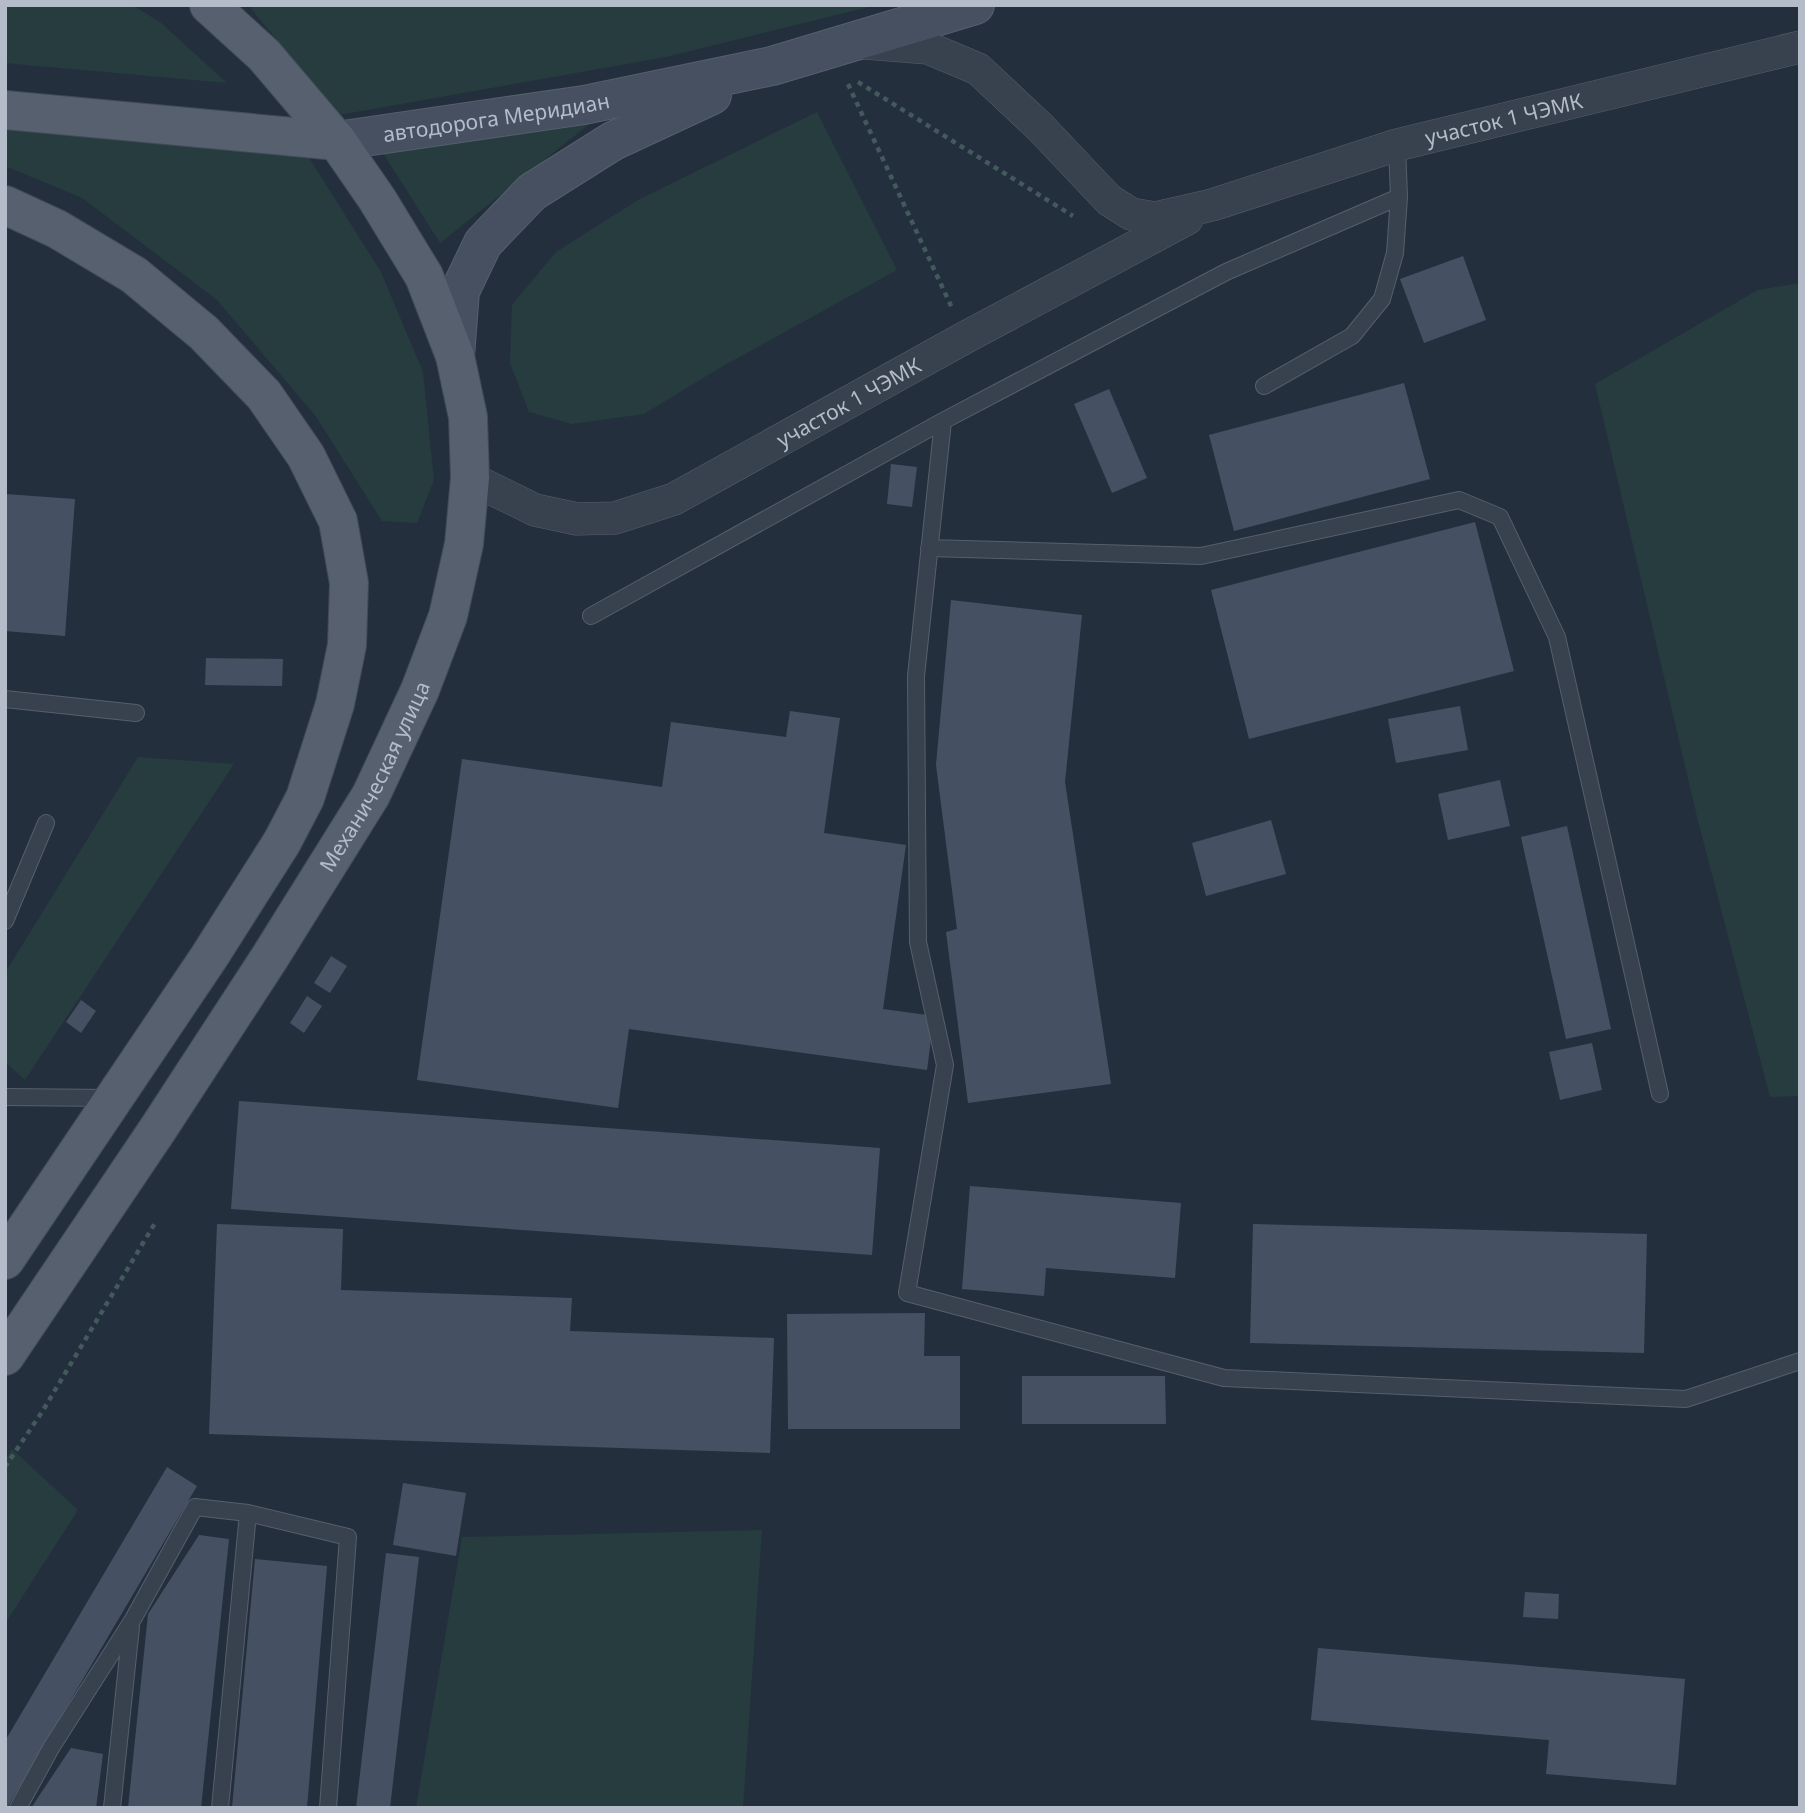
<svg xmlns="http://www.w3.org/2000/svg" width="1805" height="1813" font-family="'Noto Sans',sans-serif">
	<rect width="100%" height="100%" fill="#242f3e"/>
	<!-- green -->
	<path fill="#263c3f" d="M 5,5 L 132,5 L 160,22 L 227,83 L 5,63 Z
		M 248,5 L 877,5 L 666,57 L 339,115 Z
		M 817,112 L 897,270 L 723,366 L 644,414 L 572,424 L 529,412 L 510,363 L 512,305 L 556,252 L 638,200 Z
		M 602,114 L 440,243 L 383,153 Z
		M 5,125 L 308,156 L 381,272 L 423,372 L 434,480 L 417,523 L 382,521 L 315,415 L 216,299 L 82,198 L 5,166 Z
		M 1800,283 L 1800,1096 L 1770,1097 L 1698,821 L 1595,384 L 1758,290 Z
		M 138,757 L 234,764 L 25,1080 L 5,1062 L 5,973 Z
		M 12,1449 L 78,1510 L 5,1624 L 5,1459 Z
		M 762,1530 L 743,1808 L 416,1808 L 462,1537 Z"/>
	<!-- building -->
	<path fill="#455162" d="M 1463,256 L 1486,320 L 1424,343 L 1400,279 Z
		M 1404,383 L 1430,479 L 1234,531 L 1209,435 Z
		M 1109,389 L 1147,478 L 1112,493 L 1074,404 Z
		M 891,464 L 917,467 L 912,507 L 887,504 Z
		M 5,494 L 75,499 L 65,636 L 5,631 Z
		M 1475,522 L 1514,671 L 1249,739 L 1211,590 Z
		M 951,600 L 1082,615 L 1065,782 L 1111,1084 L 968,1103 L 946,932 L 957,929 L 936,765 Z
		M 206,658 L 283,659 L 282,686 L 205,685 Z
		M 1460,706 L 1468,750 L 1396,763 L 1388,719 Z
		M 790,711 L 840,718 L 824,833 L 906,845 L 883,1009 L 934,1016 L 927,1070 L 629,1029 L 618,1108 L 417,1080 L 462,759 L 662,787 L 671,722 L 786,737 Z
		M 1500,780 L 1510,826 L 1448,840 L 1438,794 Z
		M 1271,820 L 1286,874 L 1206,896 L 1192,843 Z
		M 1567,826 L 1611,1029 L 1566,1039 L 1521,837 Z
		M 331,956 L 347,966 L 330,993 L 314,983 Z
		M 307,996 L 322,1006 L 304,1033 L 290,1023 Z
		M 81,1000 L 96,1011 L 81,1033 L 66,1022 Z
		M 1592,1043 L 1602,1090 L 1560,1100 L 1549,1052 Z
		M 239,1101 L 880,1148 L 872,1255 L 231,1209 Z
		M 970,1186 L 1181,1203 L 1175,1278 L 1046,1268 L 1044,1296 L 962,1289 Z
		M 217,1224 L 343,1229 L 341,1290 L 572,1298 L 570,1331 L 774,1338 L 770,1453 L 209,1434 Z
		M 1253,1224 L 1647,1234 L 1644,1353 L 1250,1343 Z
		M 925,1313 L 924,1356 L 960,1356 L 960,1429 L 788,1429 L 787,1314 Z
		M 1022,1376 L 1165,1376 L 1166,1424 L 1022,1424 Z
		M 167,1467 L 197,1486 L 7,1808 L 5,1808 L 5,1741 Z
		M 403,1483 L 466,1493 L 456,1556 L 393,1545 Z
		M 199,1535 L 229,1539 L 201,1808 L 128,1808 L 148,1614 Z
		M 386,1553 L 419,1557 L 390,1808 L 356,1808 Z
		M 255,1559 L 327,1566 L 307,1808 L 232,1808 Z
		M 1525,1592 L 1559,1594 L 1558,1619 L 1523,1617 Z
		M 1318,1648 L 1685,1679 L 1676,1785 L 1546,1774 L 1549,1740 L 1311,1720 Z
		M 71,1748 L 103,1754 L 96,1808 L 31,1808 Z"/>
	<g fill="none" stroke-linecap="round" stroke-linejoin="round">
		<defs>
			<path id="service" d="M 1264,386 L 1352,336 L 1382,299 L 1395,253 L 1399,197 L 1397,145
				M 943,421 L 916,676 L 918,942 L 945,1065 L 907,1293 L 1224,1378 L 1686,1399 L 1800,1361
				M 929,548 L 1201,556 L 1459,500 L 1500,517 L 1557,637 L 1660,1094
				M 591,616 L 943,421 L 1226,272 L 1399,197
				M 5,699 L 136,713
				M 5,921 L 46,823
				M 5,1097 L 111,1098
				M 18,1808 L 51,1748 L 132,1621 L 195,1507 L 248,1513 L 348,1537 L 328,1808
				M 112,1808 L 131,1627
				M 220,1808 L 248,1513"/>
			<g id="minor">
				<path id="s1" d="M 865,43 L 928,48 L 978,69 L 1040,127 L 1109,200 L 1131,214 L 1155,218 L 1212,205 L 1397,145 L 1800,47"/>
				<path id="s2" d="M 470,478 L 535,510 L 577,519 L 615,518 L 674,499 L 966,337 L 1187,219"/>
			</g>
			<g id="secondary">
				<path id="s3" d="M 337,141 L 584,105 L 772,66 L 975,5"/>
				<path d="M 455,356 L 460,291 L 483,243 L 532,192 L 613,141 L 712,95"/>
			</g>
			<g id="primary">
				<path d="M 5,110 L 337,141"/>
				<path d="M 5,205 L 57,229 L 134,275 L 204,333 L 264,395 L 306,456 L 338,521 L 349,583 L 347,645 L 335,704 L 305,798 L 282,842 L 209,957 L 5,1260"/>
				<path id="s4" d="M 5,1356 L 158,1129 L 270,957 L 371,795 L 420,690 L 448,616 L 464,544 L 470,478 L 468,417 L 455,356 L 424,276 L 377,199 L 337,141 L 264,55 L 209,5"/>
			</g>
		</defs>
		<!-- service casing -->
		<use href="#service" stroke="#565f6c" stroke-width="18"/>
		<!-- minor casing -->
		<use href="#minor" stroke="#565f6c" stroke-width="33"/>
		<!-- secondary casing -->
		<use href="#secondary" stroke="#565f6c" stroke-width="40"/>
		<!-- primary casing -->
		<use href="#primary" stroke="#414a57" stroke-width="40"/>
		<!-- path -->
		<path stroke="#44595c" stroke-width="4.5" stroke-dasharray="5 5" stroke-linecap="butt" d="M 858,82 L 1073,216
			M 848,84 L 952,308
			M 5,1467 L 42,1412 L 155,1223"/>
		<!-- service -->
		<use href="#service" stroke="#38414e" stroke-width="16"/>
		<!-- minor -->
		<use href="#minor" stroke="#38414e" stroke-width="32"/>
		<!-- secondary -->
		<use href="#secondary" stroke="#465061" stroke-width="38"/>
		<!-- primary -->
		<use href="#primary" stroke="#56606e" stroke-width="38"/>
	</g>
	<g text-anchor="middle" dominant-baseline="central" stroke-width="6" stroke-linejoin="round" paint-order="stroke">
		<!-- street labels -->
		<g font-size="21" fill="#b4bcc9" stroke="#1d2633">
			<text stroke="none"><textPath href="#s3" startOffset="161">автодорога Меридиан</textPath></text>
			<text stroke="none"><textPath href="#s1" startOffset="716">участок 1 ЧЭМК</textPath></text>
			<text stroke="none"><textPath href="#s2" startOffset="415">участок 1 ЧЭМК</textPath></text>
			<text stroke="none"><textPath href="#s4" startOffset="688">Механическая улица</textPath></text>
		</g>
	</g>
	<!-- border -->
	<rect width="1805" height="1813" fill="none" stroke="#b4bcc9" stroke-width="14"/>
</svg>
